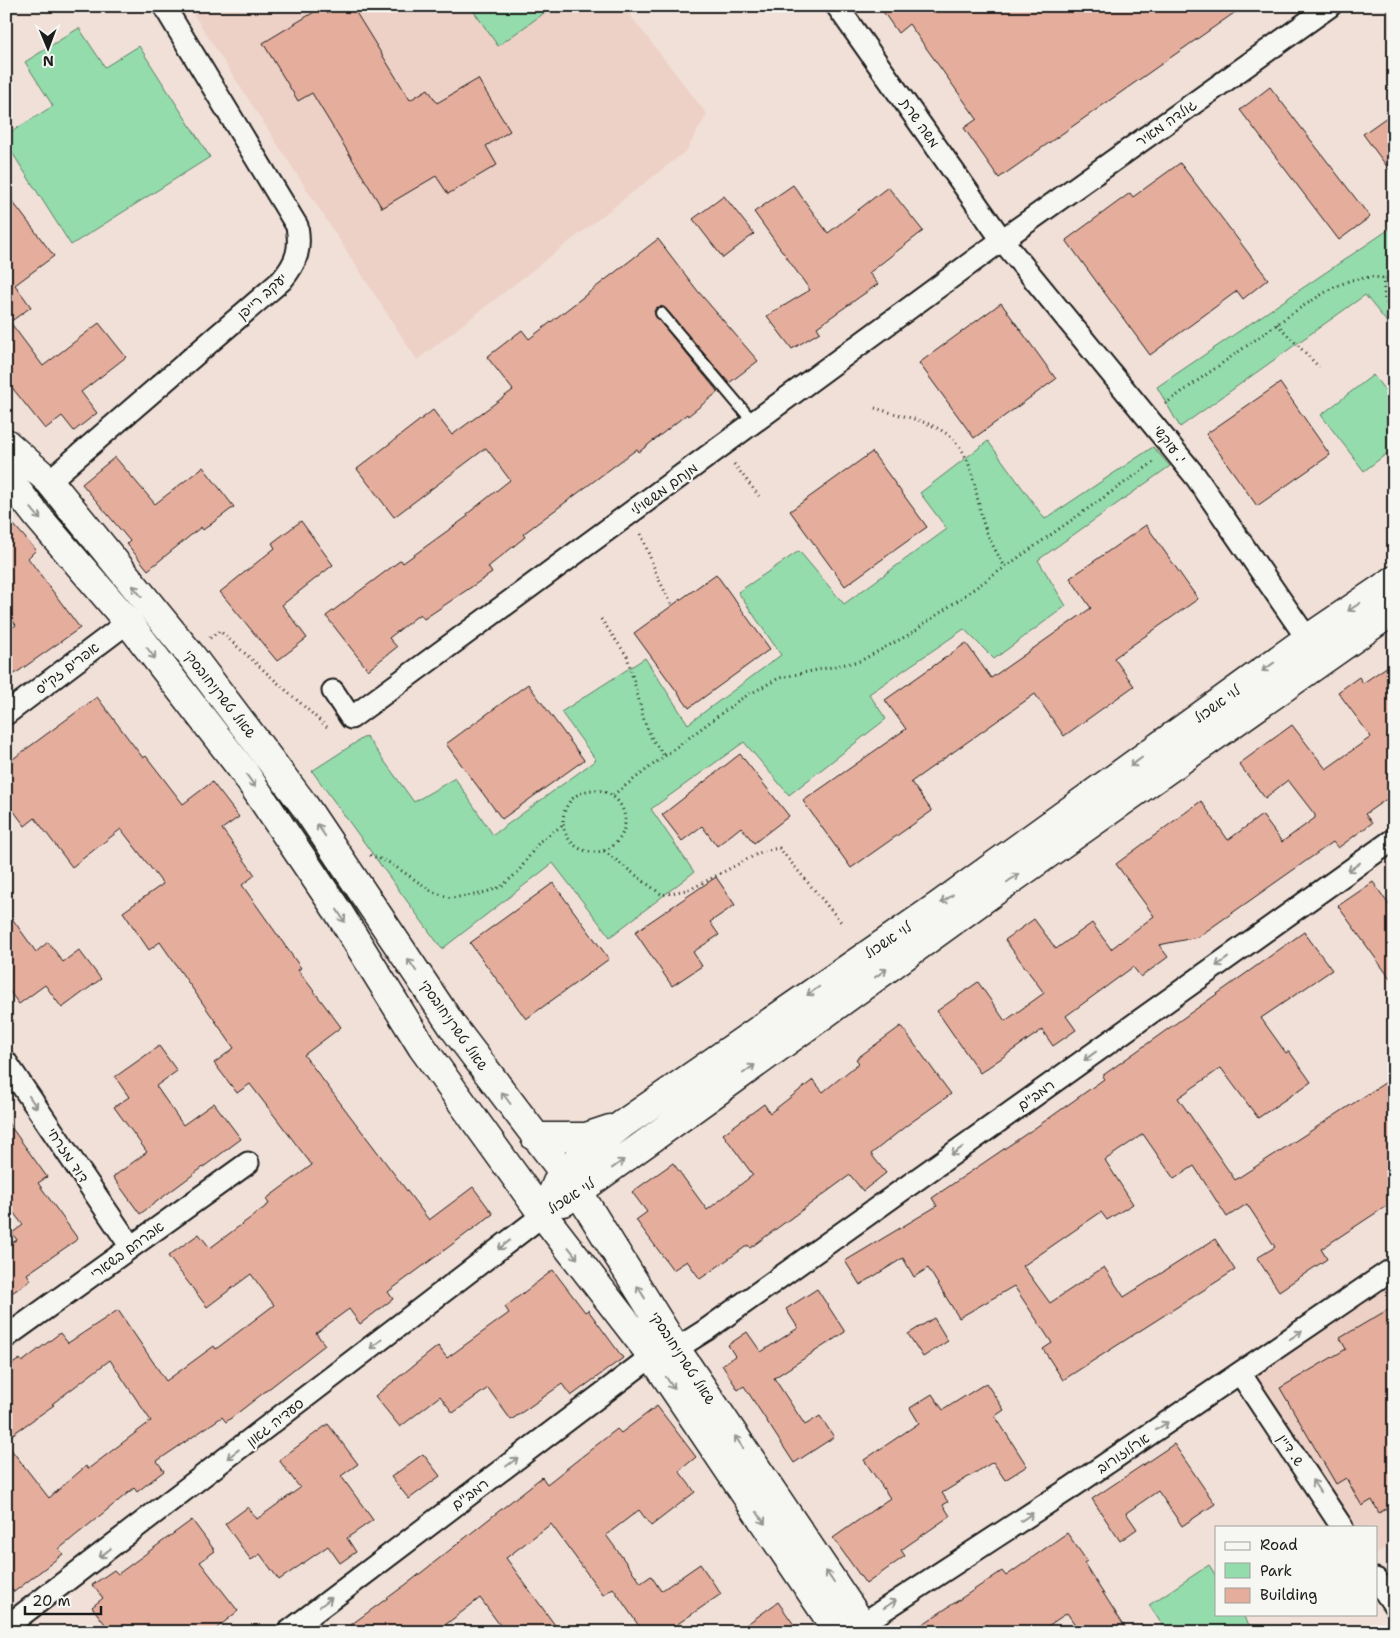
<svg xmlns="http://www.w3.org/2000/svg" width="1400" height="1638" font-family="'Shantell Sans','Playpen Sans Hebrew',sans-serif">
	<rect width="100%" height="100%" fill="#f1e0d8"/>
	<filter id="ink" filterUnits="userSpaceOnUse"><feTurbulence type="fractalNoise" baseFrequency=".02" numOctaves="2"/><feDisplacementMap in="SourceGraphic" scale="10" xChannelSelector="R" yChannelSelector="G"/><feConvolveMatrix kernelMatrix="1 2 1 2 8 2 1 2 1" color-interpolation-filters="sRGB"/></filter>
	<g filter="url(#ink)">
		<!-- built -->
		<path fill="#edd1c6" d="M 188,6 L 623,6 L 707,114 L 686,151 L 417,360 Z
			M 1394,1280 L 1394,1542 L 1376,1554 L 1376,1527 L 1356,1527 L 1252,1377 Z"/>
		<!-- green -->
		<path fill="#94dcab" stroke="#587c64" d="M 470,6 L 554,6 L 498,46 Z
			M 79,28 L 105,67 L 139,46 L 210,157 L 71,245 L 6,143 L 6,135 L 53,106 L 25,62 Z
			M 1394,226 L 1394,331 L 1365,295 L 1180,427 L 1157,387 Z
			M 1373,375 L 1394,402 L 1394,448 L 1364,471 L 1321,415 Z
			M 988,441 L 1045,519 L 1153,447 L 1170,466 L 1038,560 L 1066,606 L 994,659 L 964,629 L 869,694 L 886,719 L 789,795 L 744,742 L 651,809 L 694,872 L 610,937 L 553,863 L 442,949 L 312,771 L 366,736 L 414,802 L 455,778 L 493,835 L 596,760 L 561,712 L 645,658 L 688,724 L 781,655 L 738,592 L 799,551 L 844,604 L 947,529 L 920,493 Z
			M 1209,1565 L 1216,1576 L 1216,1614 L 1242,1614 L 1254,1632 L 1167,1632 L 1149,1605 Z"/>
		<!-- building -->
		<path fill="#e5ad9c" stroke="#1c1c1c" d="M 324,6 L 352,6 L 410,100 L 428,89 L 437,103 L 478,79 L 510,131 L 486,146 L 497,165 L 448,194 L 436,176 L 382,208 L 312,93 L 298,101 L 263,43 Z
			M 879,6 L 1244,6 L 999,178 L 964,128 L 977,119 L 909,24 L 898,33 Z
			M 1270,87 L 1370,217 L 1339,240 L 1240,110 Z
			M 1394,112 L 1394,176 L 1363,134 Z
			M 1180,163 L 1268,279 L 1243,299 L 1237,291 L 1150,355 L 1066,240 L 1130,193 L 1133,197 Z
			M 793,185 L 828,233 L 888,187 L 923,231 L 869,273 L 878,284 L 817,327 L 820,332 L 792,349 L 767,316 L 810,290 L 754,212 Z
			M 6,193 L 54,256 L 15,285 L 31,307 L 10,322 L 43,366 L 99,323 L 126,357 L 81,392 L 97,413 L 74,431 L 62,416 L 45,429 L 6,380 Z
			M 724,196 L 754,234 L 723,258 L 693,219 Z
			M 658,239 L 697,290 L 758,361 L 729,383 L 666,309 L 657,307 L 654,311 L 656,317 L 718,392 L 688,416 L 687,414 L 639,452 L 637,449 L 523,534 L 525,537 L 488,567 L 492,573 L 424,619 L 420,614 L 389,638 L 397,647 L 368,670 L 326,616 L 401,560 L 403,563 L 468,516 L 467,514 L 510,480 L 486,448 L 394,517 L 357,469 L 433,410 L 452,435 L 513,390 L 487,357 L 522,330 L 529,339 Z
			M 1001,303 L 1056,379 L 974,438 L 919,363 Z
			M 1280,383 L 1330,455 L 1257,506 L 1206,434 Z
			M 872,452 L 927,527 L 845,586 L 790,511 Z
			M 115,457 L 155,504 L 203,467 L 234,507 L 203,530 L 201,527 L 148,570 L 127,544 L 130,541 L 82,484 Z
			M 6,516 L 36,550 L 28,558 L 80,628 L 6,680 L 6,632 L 16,625 L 6,612 Z
			M 301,521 L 333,565 L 282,605 L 307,638 L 277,661 L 220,592 L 275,548 L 272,543 Z
			M 1146,525 L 1198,599 L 1114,658 L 1134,686 L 1064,736 L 1035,694 L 911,782 L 932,811 L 851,868 L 803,801 L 906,729 L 885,700 L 966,643 L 991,678 L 1091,608 L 1070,578 Z
			M 716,574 L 770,649 L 689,708 L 634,633 Z
			M 1394,662 L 1394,794 L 1365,814 L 1372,823 L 1338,848 L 1333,842 L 1198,937 L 1159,945 L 1168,957 L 1141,977 L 1133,967 L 1066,1016 L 1076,1030 L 1053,1046 L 1042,1030 L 980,1073 L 937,1011 L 978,982 L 1005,1021 L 1044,993 L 1005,940 L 1034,919 L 1056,949 L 1092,923 L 1111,949 L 1154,916 L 1116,864 L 1201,801 L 1228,840 L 1262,815 L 1282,842 L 1315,818 L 1315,815 L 1288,780 L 1265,798 L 1239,764 L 1292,725 L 1326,769 L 1371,737 L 1338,692 L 1359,677 L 1363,683 Z
			M 528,684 L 584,760 L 502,819 L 446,744 Z
			M 97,697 L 143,758 L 146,756 L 183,804 L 212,782 L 239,817 L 222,829 L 255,875 L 242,885 L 301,968 L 298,970 L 341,1027 L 304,1055 L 429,1220 L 473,1187 L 493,1214 L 388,1292 L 393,1299 L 360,1324 L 349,1309 L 316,1333 L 325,1345 L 226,1422 L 222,1417 L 157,1461 L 164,1471 L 137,1492 L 134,1488 L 59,1549 L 63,1554 L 14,1592 L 6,1581 L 6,1443 L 49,1498 L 86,1466 L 88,1469 L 151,1421 L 110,1360 L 52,1404 L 54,1405 L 6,1439 L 6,1368 L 20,1359 L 22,1362 L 60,1333 L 68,1343 L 118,1310 L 166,1381 L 214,1346 L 216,1349 L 274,1305 L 251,1274 L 207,1307 L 168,1256 L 199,1234 L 210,1248 L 269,1204 L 266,1199 L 312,1165 L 250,1084 L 237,1093 L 214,1063 L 234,1048 L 160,942 L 149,950 L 123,912 L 163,884 L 121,829 L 72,867 L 35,818 L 25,826 L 6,801 L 6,764 Z
			M 740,754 L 789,816 L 754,843 L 741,827 L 717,846 L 702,826 L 682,841 L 662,815 Z
			M 716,877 L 735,905 L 710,922 L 719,935 L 693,952 L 702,966 L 672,986 L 635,932 Z
			M 1373,882 L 1394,912 L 1394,984 L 1338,906 Z
			M 553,883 L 609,959 L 526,1019 L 470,943 Z
			M 6,910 L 36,952 L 48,942 L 63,962 L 79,950 L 101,979 L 62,1008 L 45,985 L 19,1004 L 6,987 Z
			M 1304,932 L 1332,970 L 1261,1018 L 1286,1053 L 1289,1051 L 1311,1082 L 1258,1118 L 1221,1068 L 1178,1098 L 1235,1180 L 1394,1077 L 1394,1201 L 1321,1249 L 1327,1259 L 1279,1291 L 1257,1258 L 1275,1247 L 1247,1204 L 1227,1217 L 1194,1166 L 1174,1179 L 1143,1134 L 1105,1160 L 1133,1204 L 1107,1220 L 1101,1212 L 1023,1266 L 1050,1303 L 1104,1267 L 1124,1297 L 1215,1239 L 1235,1270 L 1063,1380 L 1043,1349 L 1052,1343 L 1014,1286 L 959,1318 L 928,1268 L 914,1277 L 903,1258 L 860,1285 L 845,1261 L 937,1206 L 932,1198 L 1048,1119 L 1104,1079 L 1102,1076 Z
			M 901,1026 L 951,1094 L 906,1126 L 871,1154 L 886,1173 L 863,1191 L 850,1175 L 750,1248 L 748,1245 L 700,1279 L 687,1261 L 673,1270 L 636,1220 L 647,1212 L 632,1192 L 673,1163 L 707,1210 L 753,1175 L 723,1134 L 764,1104 L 770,1113 L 813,1080 L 823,1092 L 859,1063 L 856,1059 Z
			M 159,1046 L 177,1071 L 156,1086 L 183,1125 L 214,1103 L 241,1139 L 140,1214 L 113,1177 L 147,1152 L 114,1107 L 129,1097 L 115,1077 Z
			M 6,1120 L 47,1177 L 38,1183 L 78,1239 L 27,1274 L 31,1280 L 6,1297 L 6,1246 L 17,1240 L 12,1233 L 23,1225 L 6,1203 Z
			M 553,1270 L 585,1312 L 588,1310 L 623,1358 L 571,1396 L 562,1384 L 511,1420 L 488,1388 L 453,1413 L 440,1396 L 400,1427 L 375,1396 L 438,1346 L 447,1358 L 509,1313 L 505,1307 Z
			M 817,1289 L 845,1332 L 774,1378 L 805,1425 L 820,1416 L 834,1437 L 794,1463 L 744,1386 L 738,1390 L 722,1365 L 735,1356 L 728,1345 L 747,1332 L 761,1352 L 798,1328 L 786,1309 Z
			M 1394,1306 L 1394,1504 L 1379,1513 L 1372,1500 L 1362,1506 L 1346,1478 L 1336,1484 L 1280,1388 L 1346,1349 L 1340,1338 Z
			M 934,1318 L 948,1341 L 923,1357 L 908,1334 Z
			M 986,1383 L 1004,1410 L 995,1416 L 1027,1466 L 1005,1480 L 993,1462 L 942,1493 L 948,1502 L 943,1505 L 950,1516 L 901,1550 L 905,1556 L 866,1584 L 833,1538 L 890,1498 L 864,1460 L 919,1423 L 910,1408 L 932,1394 L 943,1410 Z
			M 657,1406 L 696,1457 L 679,1471 L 695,1492 L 651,1526 L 639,1510 L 606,1535 L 641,1583 L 651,1576 L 661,1591 L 700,1564 L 721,1594 L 666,1632 L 643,1632 L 613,1588 L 603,1595 L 551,1524 L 506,1558 L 560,1632 L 505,1632 L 480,1598 L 436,1632 L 341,1632 L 412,1580 L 542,1477 L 547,1484 L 617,1429 L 621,1433 Z
			M 328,1424 L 358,1464 L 341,1476 L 373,1520 L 347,1538 L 356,1552 L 340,1563 L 328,1546 L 279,1580 L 260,1554 L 251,1560 L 225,1524 L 248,1507 L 257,1519 L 300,1488 L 279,1460 Z
			M 1174,1444 L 1215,1504 L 1182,1526 L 1158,1491 L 1126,1513 L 1137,1529 L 1120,1541 L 1092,1499 Z
			M 423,1454 L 440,1476 L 409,1499 L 391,1477 Z
			M 192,1520 L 215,1551 L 200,1562 L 238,1611 L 212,1632 L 111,1632 L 92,1607 L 103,1598 L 92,1585 L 114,1570 L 118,1574 Z
			M 1067,1533 L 1087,1561 L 1084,1563 L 1128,1632 L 1080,1632 L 1067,1613 L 1039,1632 L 911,1632 L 1002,1571 L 1006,1576 Z
			M 778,1602 L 799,1632 L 736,1632 Z"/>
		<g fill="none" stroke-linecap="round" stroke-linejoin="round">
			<defs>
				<path id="lane" d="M 661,313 L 754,423"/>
				<path id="street" d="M 837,6 L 1002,240 L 1196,477 L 1315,650
					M 49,481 L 282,280 C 297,262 301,249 297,226 L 164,6
					M 333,691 L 351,718 L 1002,240 L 1330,6
					M 6,714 L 128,622
					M 6,1062 L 131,1247
					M 6,1337 L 248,1163
					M 676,1349 L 706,1330 L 1394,839
					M 1240,1373 L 1342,1527
					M 1376,1579 L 1394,1605
					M 6,1627 L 543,1215
					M 288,1632 L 652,1356
					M 850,1632 L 1072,1487 L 1394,1268"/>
				<path id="secondary" d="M 6,443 L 49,481 L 190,654 L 304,805 L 453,1027 L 579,1193 L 676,1349 L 867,1632
					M 6,476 L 38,517 L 128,622 L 244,772 L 339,913 L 422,1047 L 543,1215 L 652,1356 L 838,1632
					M 535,1137 L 586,1137 L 610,1129
					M 564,1202 L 988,896 L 1394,610
					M 543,1215 L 561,1173 L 623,1124 L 938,906 L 1307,639 L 1394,580"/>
			</defs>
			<!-- lane casing -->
			<use href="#lane" stroke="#1c1c1c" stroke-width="14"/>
			<!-- street casing -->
			<use href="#street" stroke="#1c1c1c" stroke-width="25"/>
			<!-- secondary casing -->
			<use href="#secondary" stroke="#1c1c1c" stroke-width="31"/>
			<!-- path -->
			<path stroke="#1c1c1c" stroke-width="3" stroke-dasharray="1 4" stroke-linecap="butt" d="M 1383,278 L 1385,301 L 1394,311
				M 1277,324 L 1319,367
				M 1165,404 L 1297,310 L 1332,288 L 1351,280 L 1372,277 L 1394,279
				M 875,408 C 897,415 928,420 947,434 C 976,455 974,495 984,525 C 989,540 997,553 1005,567
				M 734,464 L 759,496
				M 641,534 L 658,578 L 672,605
				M 601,619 L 627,656 L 645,723 L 652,739 L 665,757
				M 210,638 L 220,631 L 327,727
				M563 821a31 31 0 1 1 62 0a31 31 0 1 1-62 0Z
				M 613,795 L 739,700 L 779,678 L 860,661 L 910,634 L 1154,462
				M 604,851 L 662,895 L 691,889 L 763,851 L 779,848 L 841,922
				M 370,855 L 390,863 L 433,892 L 451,898 L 480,894 L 501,887 L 518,872 L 540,841 L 563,825"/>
			<!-- lane -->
			<use href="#lane" stroke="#f6f6f2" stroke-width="10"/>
			<!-- street -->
			<use href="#street" stroke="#f6f6f2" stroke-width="21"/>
			<!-- secondary -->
			<use href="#secondary" stroke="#f6f6f2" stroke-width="28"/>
		</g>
		<!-- one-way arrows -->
		<defs><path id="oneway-shaft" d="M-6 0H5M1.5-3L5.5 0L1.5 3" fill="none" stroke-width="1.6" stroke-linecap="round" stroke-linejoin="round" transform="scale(1.25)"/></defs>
		<g stroke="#949492">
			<use href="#oneway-shaft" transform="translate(36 514) rotate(51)"/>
			<use href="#oneway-shaft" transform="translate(137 591) rotate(-129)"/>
			<use href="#oneway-shaft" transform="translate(1354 607) rotate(146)"/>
			<use href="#oneway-shaft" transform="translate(151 653) rotate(53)"/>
			<use href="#oneway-shaft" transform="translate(1268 667) rotate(144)"/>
			<use href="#oneway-shaft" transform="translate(1136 762) rotate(144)"/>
			<use href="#oneway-shaft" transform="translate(251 781) rotate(55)"/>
			<use href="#oneway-shaft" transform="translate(321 830) rotate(-124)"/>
			<use href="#oneway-shaft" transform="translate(1354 867) rotate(144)"/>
			<use href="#oneway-shaft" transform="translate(1013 878) rotate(-35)"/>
			<use href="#oneway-shaft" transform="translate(947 899) rotate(144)"/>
			<use href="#oneway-shaft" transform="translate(341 916) rotate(58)"/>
			<use href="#oneway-shaft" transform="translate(1222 962) rotate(144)"/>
			<use href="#oneway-shaft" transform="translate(412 965) rotate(-124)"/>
			<use href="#oneway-shaft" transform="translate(881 973) rotate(-36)"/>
			<use href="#oneway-shaft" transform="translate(813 991) rotate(145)"/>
			<use href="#oneway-shaft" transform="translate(1090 1056) rotate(144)"/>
			<use href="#oneway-shaft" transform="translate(749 1069) rotate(-36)"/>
			<use href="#oneway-shaft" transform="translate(506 1098) rotate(-127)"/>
			<use href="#oneway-shaft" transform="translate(33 1102) rotate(56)"/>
			<use href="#oneway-shaft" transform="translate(957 1151) rotate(144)"/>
			<use href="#oneway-shaft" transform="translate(618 1164) rotate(-36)"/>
			<use href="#oneway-shaft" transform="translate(504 1245) rotate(142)"/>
			<use href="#oneway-shaft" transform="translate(573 1253) rotate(52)"/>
			<use href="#oneway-shaft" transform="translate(641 1292) rotate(-122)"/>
			<use href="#oneway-shaft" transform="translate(1296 1335) rotate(-34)"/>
			<use href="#oneway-shaft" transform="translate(376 1344) rotate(142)"/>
			<use href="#oneway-shaft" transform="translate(670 1383) rotate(56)"/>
			<use href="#oneway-shaft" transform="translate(1162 1426) rotate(-34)"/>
			<use href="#oneway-shaft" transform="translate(739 1442) rotate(-124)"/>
			<use href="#oneway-shaft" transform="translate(233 1454) rotate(142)"/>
			<use href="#oneway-shaft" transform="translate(512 1462) rotate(-37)"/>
			<use href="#oneway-shaft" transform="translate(1316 1486) rotate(-123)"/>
			<use href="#oneway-shaft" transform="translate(1027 1517) rotate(-33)"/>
			<use href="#oneway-shaft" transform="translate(761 1518) rotate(56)"/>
			<use href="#oneway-shaft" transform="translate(105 1553) rotate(142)"/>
			<use href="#oneway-shaft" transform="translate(830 1577) rotate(-124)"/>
			<use href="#oneway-shaft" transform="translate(326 1602) rotate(-37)"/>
			<use href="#oneway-shaft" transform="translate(890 1604) rotate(-33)"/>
		</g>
	</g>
	<g text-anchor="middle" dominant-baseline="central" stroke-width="4.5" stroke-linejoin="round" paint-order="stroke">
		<!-- street labels -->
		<g font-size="14" fill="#1c1c1c" stroke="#f6f6f2">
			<text transform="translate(920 123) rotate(55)">משה שרת</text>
			<text transform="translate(1166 123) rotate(-35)">גולדה מאיר</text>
			<text transform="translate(262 296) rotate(-42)">יעקב רייפן</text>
			<text transform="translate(1170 444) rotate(52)">י. עוקשי</text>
			<text transform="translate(664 489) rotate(-36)">מנחם מששוילי</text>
			<text transform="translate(67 668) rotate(-37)">אפרים זק"ס</text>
			<text transform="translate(220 694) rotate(52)">שאול טשרניחובסקי</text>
			<text transform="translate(1217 704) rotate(-36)">לוי אשכול</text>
			<text transform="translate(888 940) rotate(-34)">לוי אשכול</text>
			<text transform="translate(454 1025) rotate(55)">שאול טשרניחובסקי</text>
			<text transform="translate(1036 1095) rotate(-36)">רמב"ם</text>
			<text transform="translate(68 1155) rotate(56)">דוד מזרחי</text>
			<text transform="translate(571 1196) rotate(-33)">לוי אשכול</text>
			<text transform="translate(127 1250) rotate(-36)">אברהם בשארי</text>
			<text transform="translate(683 1358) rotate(57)">שאול טשרניחובסקי</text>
			<text transform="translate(275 1422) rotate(-38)">סעדיה גאון</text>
			<text transform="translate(1291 1450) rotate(56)">ש. דיין</text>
			<text transform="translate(1123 1453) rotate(-34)">ארלוזורוב</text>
			<text transform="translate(470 1494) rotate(-37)">רמב"ם</text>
		</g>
	</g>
	<!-- margin -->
	<rect width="1400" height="1638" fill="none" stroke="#f6f6f2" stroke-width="25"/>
	<rect x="12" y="12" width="1375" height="1613" fill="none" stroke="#1c1c1c" stroke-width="2" filter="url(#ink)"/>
	<!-- legend -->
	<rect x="1215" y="1526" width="162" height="90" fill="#f6f6f2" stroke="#9f9f9c"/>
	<rect x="1225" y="1542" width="25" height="8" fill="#f6f6f2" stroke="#9f9f9c"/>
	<text x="1260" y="1550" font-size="15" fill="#1c1c1c">Road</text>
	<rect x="1225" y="1563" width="25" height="15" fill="#94dcab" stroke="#9f9f9c"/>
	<text x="1260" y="1576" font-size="15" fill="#1c1c1c">Park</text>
	<rect x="1225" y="1588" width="25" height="15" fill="#e5ad9c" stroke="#9f9f9c"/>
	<text x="1260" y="1600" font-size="15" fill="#1c1c1c">Building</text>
	<!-- north arrow -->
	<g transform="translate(48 48) rotate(179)" stroke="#f6f6f2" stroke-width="4" paint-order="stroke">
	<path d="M0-4L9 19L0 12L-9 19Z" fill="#1c1c1c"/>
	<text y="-8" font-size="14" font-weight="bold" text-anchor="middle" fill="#1c1c1c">N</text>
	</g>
	<!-- scale -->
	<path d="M25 1606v8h76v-8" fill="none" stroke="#1c1c1c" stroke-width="2.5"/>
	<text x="32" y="1606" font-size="15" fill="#1c1c1c" stroke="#f6f6f2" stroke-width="4" paint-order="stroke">20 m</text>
</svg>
